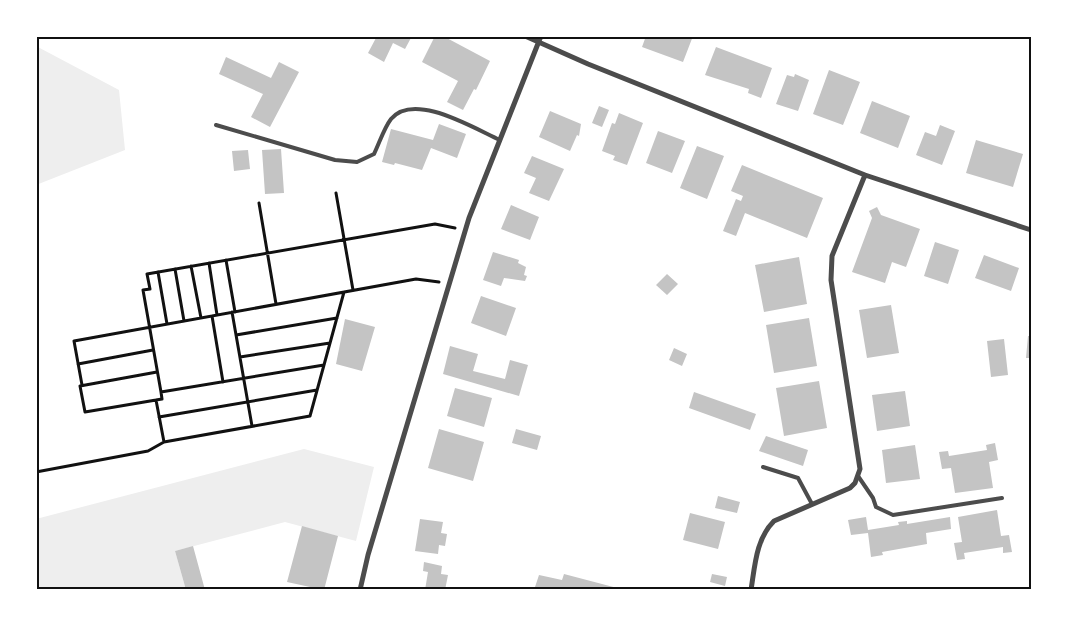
<svg xmlns="http://www.w3.org/2000/svg" width="1067" height="626" font-family="Inter,sans-serif">
	<rect width="100%" height="100%" fill="#fff"/>
	<!-- green -->
	<path fill="#eee" d="M 36,46 L 119,90 L 125,150 L 36,185 Z
		M 304,449 L 374,467 L 356,541 L 285,522 L 175,551 L 186,590 L 36,590 L 36,519 Z"/>
	<!-- building -->
	<path fill="#c4c4c4" d="M 377,36 L 412,36 L 405,49 L 393,43 L 384,62 L 368,53 Z
		M 435,36 L 443,36 L 490,61 L 476,90 L 474,89 L 463,110 L 447,102 L 458,81 L 422,62 Z
		M 646,36 L 693,36 L 683,62 L 642,47 Z
		M 716,47 L 772,68 L 761,98 L 748,93 L 749,89 L 705,75 Z
		M 226,57 L 271,78 L 279,62 L 299,72 L 270,127 L 251,117 L 263,94 L 219,74 Z
		M 829,70 L 860,82 L 843,125 L 813,114 Z
		M 795,74 L 809,80 L 798,111 L 776,104 L 787,75 L 794,77 Z
		M 872,101 L 910,116 L 898,148 L 860,133 Z
		M 599,106 L 609,110 L 602,127 L 592,123 Z
		M 550,111 L 581,124 L 579,136 L 577,135 L 570,151 L 539,137 Z
		M 619,113 L 643,123 L 627,165 L 613,160 L 615,156 L 602,151 L 612,123 L 615,124 Z
		M 439,124 L 466,134 L 457,158 L 431,148 L 422,170 L 395,163 L 394,165 L 382,162 L 391,129 L 433,140 Z
		M 940,125 L 955,131 L 942,165 L 916,155 L 925,132 L 936,136 Z
		M 658,131 L 685,141 L 672,173 L 646,163 Z
		M 976,140 L 1023,154 L 1013,187 L 966,173 Z
		M 697,146 L 724,156 L 707,199 L 680,188 Z
		M 281,149 L 284,193 L 265,194 L 262,150 Z
		M 248,150 L 250,169 L 234,171 L 232,151 Z
		M 532,156 L 564,169 L 549,201 L 529,193 L 536,178 L 524,173 Z
		M 742,165 L 823,198 L 807,238 L 745,213 L 736,236 L 723,231 L 736,199 L 741,201 L 743,196 L 731,191 Z
		M 511,205 L 539,217 L 530,240 L 501,229 Z
		M 877,207 L 881,215 L 920,229 L 906,267 L 892,262 L 885,283 L 852,272 L 872,218 L 869,211 Z
		M 935,242 L 959,250 L 948,284 L 924,276 Z
		M 493,252 L 519,260 L 518,263 L 526,267 L 524,275 L 527,276 L 525,281 L 504,278 L 501,286 L 483,280 Z
		M 984,255 L 1019,268 L 1011,291 L 975,278 Z
		M 799,257 L 807,304 L 764,312 L 755,265 Z
		M 667,274 L 678,284 L 667,295 L 656,285 Z
		M 481,296 L 516,308 L 506,336 L 471,323 Z
		M 891,305 L 899,353 L 867,358 L 859,310 Z
		M 809,318 L 817,366 L 774,373 L 766,325 Z
		M 345,319 L 375,327 L 362,371 L 336,364 Z
		M 1028,336 L 1031,336 L 1031,358 L 1026,358 Z
		M 1004,339 L 1008,375 L 991,377 L 987,341 Z
		M 450,346 L 478,354 L 473,371 L 505,379 L 510,360 L 528,365 L 519,396 L 443,374 Z
		M 674,348 L 687,354 L 682,366 L 669,360 Z
		M 819,381 L 827,428 L 784,436 L 776,388 Z
		M 455,388 L 492,398 L 484,427 L 447,416 Z
		M 905,391 L 910,426 L 877,431 L 872,395 Z
		M 694,392 L 756,414 L 750,430 L 689,408 Z
		M 439,429 L 484,442 L 473,481 L 428,468 Z
		M 516,429 L 541,436 L 537,450 L 512,443 Z
		M 766,436 L 808,450 L 803,466 L 759,451 Z
		M 995,443 L 998,460 L 989,462 L 993,488 L 955,493 L 951,468 L 942,469 L 939,452 L 948,451 L 949,456 L 987,450 L 986,445 Z
		M 915,445 L 920,479 L 886,483 L 882,450 Z
		M 718,496 L 740,502 L 737,513 L 715,508 Z
		M 997,510 L 1001,536 L 1009,535 L 1012,552 L 1003,553 L 1003,547 L 964,553 L 965,559 L 957,560 L 954,543 L 962,542 L 958,517 Z
		M 690,513 L 725,522 L 718,549 L 683,540 Z
		M 866,517 L 868,530 L 899,525 L 898,522 L 907,521 L 907,524 L 950,517 L 951,529 L 926,533 L 927,544 L 882,552 L 883,555 L 871,557 L 868,533 L 851,535 L 848,520 Z
		M 420,519 L 443,522 L 441,533 L 447,534 L 445,546 L 439,545 L 438,554 L 415,551 Z
		M 302,526 L 338,536 L 324,590 L 287,582 Z
		M 193,546 L 205,590 L 186,590 L 175,551 Z
		M 424,562 L 442,566 L 441,574 L 448,575 L 445,590 L 425,590 L 428,572 L 423,571 Z
		M 564,574 L 621,589 L 621,590 L 534,590 L 539,575 L 562,580 Z
		M 712,574 L 727,577 L 725,586 L 710,582 Z"/>
	<g fill="none" stroke-linecap="round" stroke-linejoin="round">
		<!-- path -->
		<path stroke="#111" stroke-width="3" d="M 336,193 L 353,290
			M 259,203 L 276,304
			M 226,260 L 235,312
			M 209,263 L 217,315
			M 191,266 L 201,318
			M 175,269 L 184,321
			M 158,272 L 167,324
			M 232,312 L 252,426
			M 212,316 L 223,382
			M 236,335 L 337,318
			M 240,357 L 330,343
			M 78,364 L 153,350
			M 157,372 L 80,386 L 85,412 L 162,399 L 161,392 L 324,365
			M 82,385 L 74,341 L 416,279 L 439,282
			M 161,392 L 143,290 L 150,289 L 147,274 L 435,224 L 455,228
			M 156,400 L 164,442
			M 159,417 L 317,390
			M 36,472 L 148,451 L 164,442 L 310,416 L 344,292"/>
		<!-- service -->
		<path stroke="#4c4c4c" stroke-width="4" d="M 216,125 L 335,160 L 357,162 L 374,154 C 379,144 384,128 391,119 C 414,91 475,129 500,140
			M 763,467 L 798,478 L 812,504
			M 858,476 L 873,498 L 876,507 L 893,515 L 1002,498"/>
		<!-- minor -->
		<path stroke="#4c4c4c" stroke-width="5" d="M 525,36 L 588,64 L 865,175 L 1031,230
			M 360,590 L 368,555 L 469,218 L 541,36
			M 751,590 C 755,565 756,539 774,521 L 850,488 L 855,483 L 860,469 L 831,280 L 832,256 L 865,175"/>
	</g>
	<!-- border -->
	<rect width="1067" height="626" fill="none" stroke="#ffffff" stroke-width="75"/>
	<rect x="38" y="38" width="992" height="550" fill="none" stroke="#111" stroke-width="2"/>
</svg>
